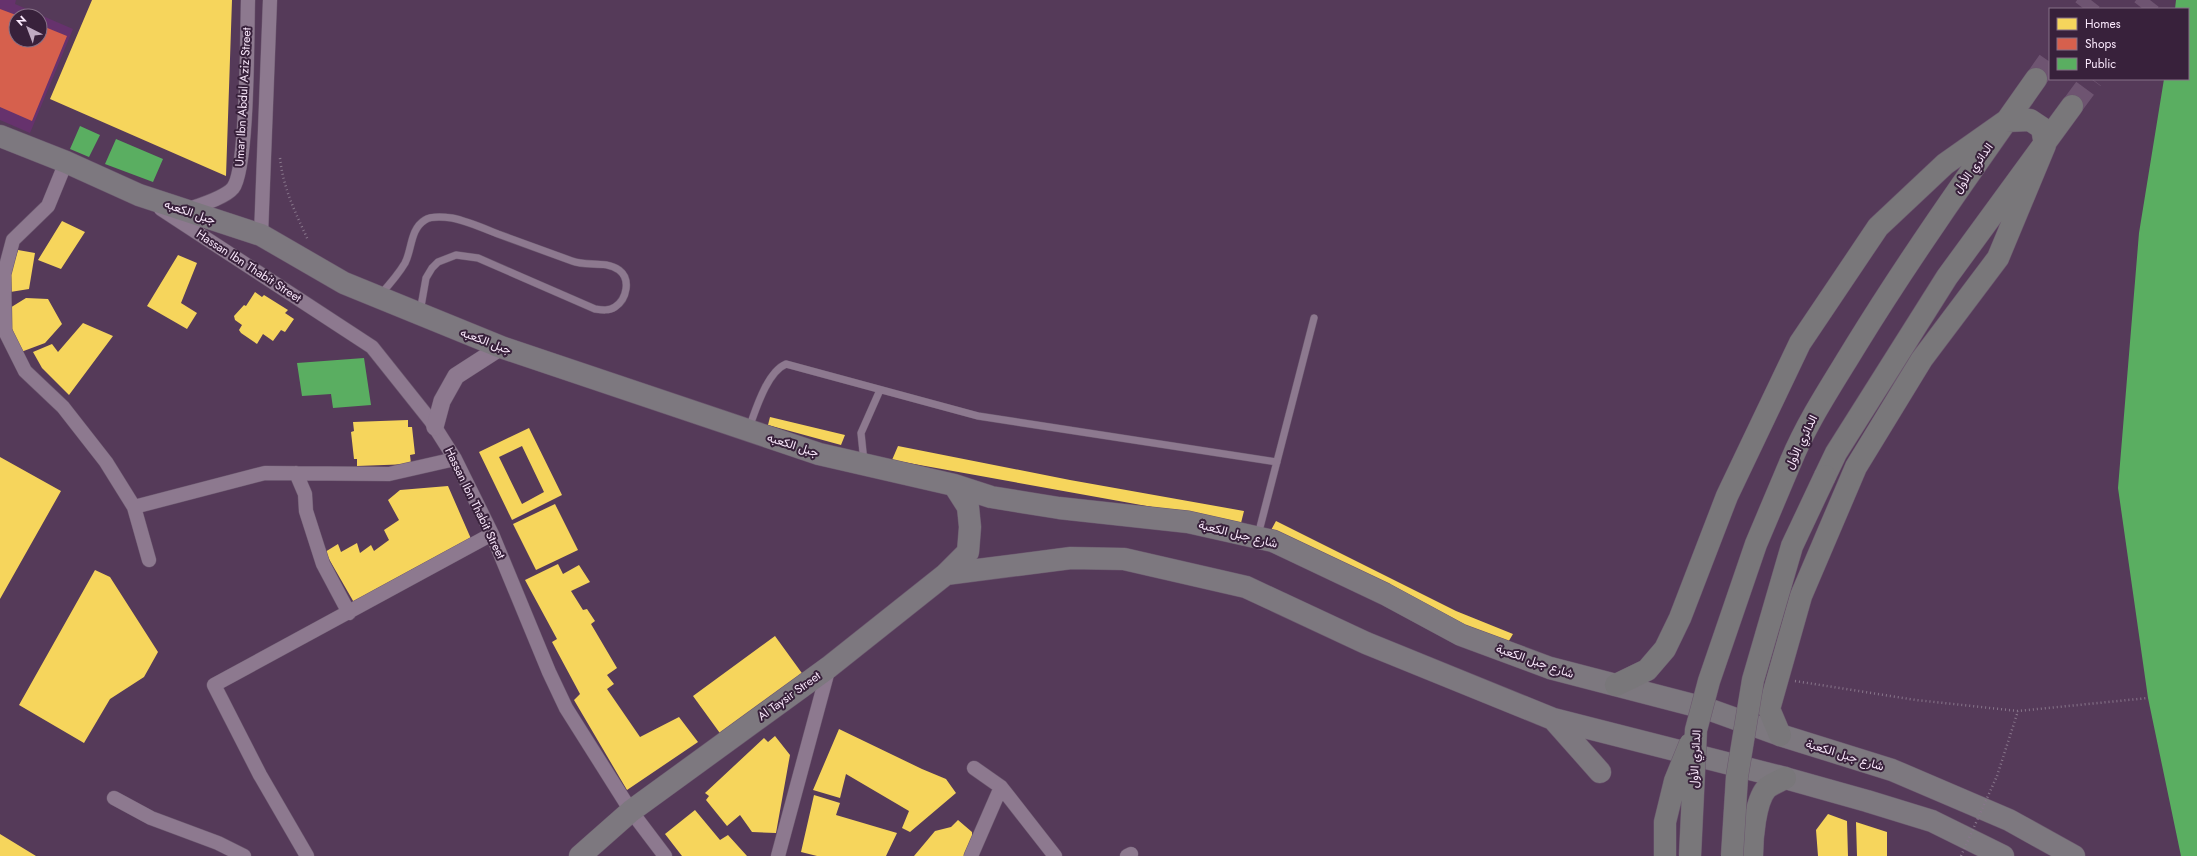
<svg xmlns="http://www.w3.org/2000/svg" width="2197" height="856" font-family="Jost,Vazirmatn,sans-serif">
	<rect width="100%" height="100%" fill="#553a59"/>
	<!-- built -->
	<path fill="#66326d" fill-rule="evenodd" d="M 0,0 L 16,0 L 15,4 L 73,29 L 30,133 L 0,120 ZM 16,16 L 40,16 L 40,40 L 16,40 Z"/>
	<!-- homes -->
	<path fill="#f6d55c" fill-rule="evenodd" d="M 92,0 L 232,0 L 226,176 L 50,99 Z
		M 62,221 L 85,232 L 61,269 L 38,260 Z
		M 18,250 L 35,253 L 29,289 L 4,293 Z
		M 178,255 L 197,263 L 181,303 L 197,313 L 187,329 L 147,306 Z
		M 255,292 L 262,297 L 264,295 L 288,310 L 285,313 L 294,319 L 285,332 L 281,330 L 273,341 L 263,334 L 257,344 L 241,333 L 239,330 L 242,325 L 235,320 L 234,316 L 244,305 L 246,306 Z
		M 26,298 L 48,299 L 62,324 L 45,343 L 21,352 L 5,311 Z
		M 83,323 L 113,336 L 69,395 L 42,368 L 33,352 L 52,344 L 58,352 Z
		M 770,417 L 845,435 L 841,445 L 768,425 Z
		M 408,420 L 408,427 L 412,427 L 415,454 L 410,455 L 411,464 L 357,466 L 357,459 L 354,459 L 351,432 L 354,431 L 353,422 Z
		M 529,428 L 562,495 L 512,520 L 479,452 ZM 522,446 L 544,492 L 522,504 L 499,457 Z
		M 898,446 L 1070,480 L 1244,511 L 1241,523 L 892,460 Z
		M 0,457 L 61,491 L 0,599 Z
		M 448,486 L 472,541 L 356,606 L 325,552 L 338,544 L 341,552 L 357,543 L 360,553 L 371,545 L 374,551 L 389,540 L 384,530 L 399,520 L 388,500 L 400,490 Z
		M 555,504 L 578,550 L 536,570 L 513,524 Z
		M 1276,521 L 1456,611 L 1513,634 L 1507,644 L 1450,618 L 1270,532 Z
		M 558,564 L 563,574 L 579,565 L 590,582 L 571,591 L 583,610 L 587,609 L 595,621 L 591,624 L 617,668 L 607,675 L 614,684 L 607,689 L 640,737 L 679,717 L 698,742 L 627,790 L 574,700 L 580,694 L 552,642 L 557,639 L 525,580 Z
		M 95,570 L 110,577 L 158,652 L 144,677 L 110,699 L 84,743 L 19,705 Z
		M 775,636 L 804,676 L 722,736 L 693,696 Z
		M 839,729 L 922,769 L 946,779 L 956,793 L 910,832 L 902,828 L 909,811 L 846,774 L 840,798 L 813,790 Z
		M 775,736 L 790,755 L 776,833 L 752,832 L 740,815 L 727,826 L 706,800 L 709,796 L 705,793 L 764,738 L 768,742 Z
		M 814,795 L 840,803 L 836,815 L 897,833 L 886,856 L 817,856 L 801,852 Z
		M 695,810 L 720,840 L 728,835 L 747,856 L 682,856 L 665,834 Z
		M 1828,814 L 1847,821 L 1848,856 L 1818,856 L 1816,830 Z
		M 958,820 L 972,832 L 972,843 L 967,856 L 914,856 L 935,831 L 951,827 Z
		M 1856,822 L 1887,832 L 1887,856 L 1857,856 Z
		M 0,834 L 36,856 L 0,856 Z"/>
	<!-- shops -->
	<path fill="#d6604d" d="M 0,9 L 16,15 L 16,40 L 40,40 L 40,25 L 67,36 L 32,121 L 0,107 Z"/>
	<!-- public -->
	<path fill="#5aae61" d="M 2176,0 L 2197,0 L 2197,856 L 2181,856 L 2148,698 L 2118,488 L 2139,233 L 2164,79 L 2188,79 L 2188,9 L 2175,9 Z
		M 80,126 L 100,135 L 89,157 L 70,149 Z
		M 116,139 L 163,159 L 153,182 L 105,164 Z
		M 364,358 L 371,405 L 333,408 L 331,394 L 302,396 L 297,363 Z"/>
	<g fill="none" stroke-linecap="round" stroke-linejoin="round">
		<!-- motorway-tunnel -->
		<path stroke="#6e5471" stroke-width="22" stroke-dasharray="22 11" stroke-linecap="butt" d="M 2084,9 L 2091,0
			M 2143,9 L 2150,0
			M 2036,79 L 2050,59
			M 2072,106 L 2092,79"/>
		<defs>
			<path id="service" d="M 380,295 C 389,285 398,275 405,263 C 412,250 410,229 425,220 C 431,216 444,217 452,218 C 467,221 483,228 498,234 C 522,243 547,252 572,261 C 587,267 605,260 619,270 C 631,279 627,299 615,307 C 609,311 602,310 595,309 L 478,258 L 456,255 L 438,262 L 432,268 L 426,278 L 420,312
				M 749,428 C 756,409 767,372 786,364 L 978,416 L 1277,462
				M 864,462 L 861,433 L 880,390
				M 1258,535 L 1314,318"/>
			<path id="minor" d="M 66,162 L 48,206 L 13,240 L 4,274 L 5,331 L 25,371 L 63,407 L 106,462 L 134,507 L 149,560
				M 161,209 L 372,347 L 431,421 L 455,459 L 492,534 L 549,672 L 566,708 L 631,811 L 665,856
				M 186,210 C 197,206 225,198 233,188 C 248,169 247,32 248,0
				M 261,235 L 270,0
				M 296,473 L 305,494 L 306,511 L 323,564 L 349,613
				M 134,507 L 265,473 L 389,474 L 455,459
				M 974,768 L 1001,787 L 1055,856
				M 114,798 L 151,818 L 218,843 L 244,856
				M 307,856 L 260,775 L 214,685 L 492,534
				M 778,856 L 829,667
				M 971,856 L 1001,787
				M 1127,856 L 1131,854"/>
			<path id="tertiary" d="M 435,427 L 442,401 L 456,376 L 501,347"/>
			<path id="trunk" d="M 0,136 L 66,162 L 139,195 L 261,235 L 344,283 L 501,347 L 819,454 L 954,485 L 991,497 L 1059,508 L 1188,522 L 1273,541 L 1385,594 L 1461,635 L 1550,668 L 1708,709 L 1780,735 L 1892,770 L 2009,820 L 2074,856
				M 946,574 L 1071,558 L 1124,559 L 1246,587 L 1366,643 L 1553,719 L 1785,778 L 1867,801 L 1932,821 L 2003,856
				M 1553,719 L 1600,772
				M 580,856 L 631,811 L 829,667 L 946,574 L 968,552 L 970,527 L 968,507 L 954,485"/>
			<path id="motorway" d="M 1791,461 C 1808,420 1833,383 1856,345 C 1912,254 1974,167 2036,79
				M 1825,476 L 1836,453 L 1947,277 L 2072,106
				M 1616,685 L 1647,670 L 1665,649 L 1680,618 L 1727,496 L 1800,343 L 1878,227 L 1945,164 L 2006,121 L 2030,120 L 2042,128 L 2045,145 L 1998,258 L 1922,359 L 1856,467 L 1801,596 L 1769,709 L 1780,735
				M 1752,856 C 1752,839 1755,802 1766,789 C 1771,784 1780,781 1785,778"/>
		</defs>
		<!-- service casing -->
		<use href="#service" stroke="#6b576e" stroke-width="8"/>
		<!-- minor casing -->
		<use href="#minor" stroke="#6b576e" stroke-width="15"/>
		<!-- tertiary casing -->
		<use href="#tertiary" stroke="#6b576e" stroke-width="18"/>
		<!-- trunk casing -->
		<use href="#trunk" stroke="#6b576e" stroke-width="23"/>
		<!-- motorway casing -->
		<use href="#motorway" stroke="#6b576e" stroke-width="23"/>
		<!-- path -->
		<path stroke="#88768b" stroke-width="2.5" stroke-dasharray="1 3" stroke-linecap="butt" d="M 280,158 C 283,188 296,214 308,240
			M 1795,681 L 1916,700 L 2018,711 L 2148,698
			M 1997,776 L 2018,711"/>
		<!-- service -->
		<use href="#service" stroke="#8d798f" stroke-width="7"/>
		<!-- minor -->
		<use href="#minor" stroke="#8d798f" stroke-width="14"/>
		<!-- tertiary -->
		<use href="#tertiary" stroke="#8d798f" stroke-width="17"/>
		<!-- trunk -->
		<use href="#trunk" stroke="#7d787f" stroke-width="22"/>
		<!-- motorway -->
		<use href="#motorway" stroke="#79777a" stroke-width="22"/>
		<defs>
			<path id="motorway-bridge" d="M 1665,856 L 1665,822 L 1675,781 L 1690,744
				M 1690,856 L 1696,730 L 1709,681 L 1756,544 L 1791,461
				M 1732,856 L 1737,777 L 1753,680 L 1792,546 L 1825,476"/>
		</defs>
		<!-- motorway-bridge casing -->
		<use href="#motorway-bridge" stroke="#6b576e" stroke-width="23" stroke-linecap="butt"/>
		<!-- path-bridge -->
		<path stroke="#88768b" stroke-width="2.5" stroke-dasharray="1 3" stroke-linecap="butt" d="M 1961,856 L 1997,776"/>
		<!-- motorway-bridge -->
		<use href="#motorway-bridge" stroke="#79777a" stroke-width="22"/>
	</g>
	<g text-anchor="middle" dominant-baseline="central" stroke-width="4" stroke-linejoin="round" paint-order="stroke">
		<!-- street labels -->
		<g font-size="12" fill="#fae8fc" stroke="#38213b">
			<text transform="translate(243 97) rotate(-87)">Umar Ibn Abdul Aziz Street</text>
			<text transform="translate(1973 168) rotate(-54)">الدائري الأول</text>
			<text transform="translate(190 212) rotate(19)">جبل الكعبه</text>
			<text transform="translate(249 266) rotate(33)">Hassan Ibn Thabit Street</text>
			<text transform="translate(486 341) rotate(21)">جبل الكعبه</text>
			<text transform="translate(1801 442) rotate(-64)">الدائري الأول</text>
			<text transform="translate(793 445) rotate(18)">جبل الكعبه</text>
			<text transform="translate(475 503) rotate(64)">Hassan Ibn Thabit Street</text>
			<text transform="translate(1238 534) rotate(14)">شارع جبل الكعبة</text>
			<text transform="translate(1535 661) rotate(19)">شارع جبل الكعبة</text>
			<text transform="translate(789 696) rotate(-36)">Al Taysir Street</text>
			<text transform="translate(1845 755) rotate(17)">شارع جبل الكعبة</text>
			<text transform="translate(1695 759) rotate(-87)">الدائري الأول</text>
		</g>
	</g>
	<!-- legend -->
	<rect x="2049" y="8" width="140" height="72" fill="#38213b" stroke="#867188"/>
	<rect x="2057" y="18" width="20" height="12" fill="#f6d55c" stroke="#867188"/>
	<text x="2085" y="28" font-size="12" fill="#fae8fc">Homes</text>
	<rect x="2057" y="38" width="20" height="12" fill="#d6604d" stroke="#867188"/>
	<text x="2085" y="48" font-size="12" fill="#fae8fc">Shops</text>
	<rect x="2057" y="58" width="20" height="12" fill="#5aae61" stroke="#867188"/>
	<text x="2085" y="68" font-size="12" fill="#fae8fc">Public</text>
	<!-- north arrow -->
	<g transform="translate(28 28) rotate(318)"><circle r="19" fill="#38213b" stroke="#867188"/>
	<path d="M0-3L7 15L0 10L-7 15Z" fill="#c0abc3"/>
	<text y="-6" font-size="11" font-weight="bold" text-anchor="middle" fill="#fae8fc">N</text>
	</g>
</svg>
